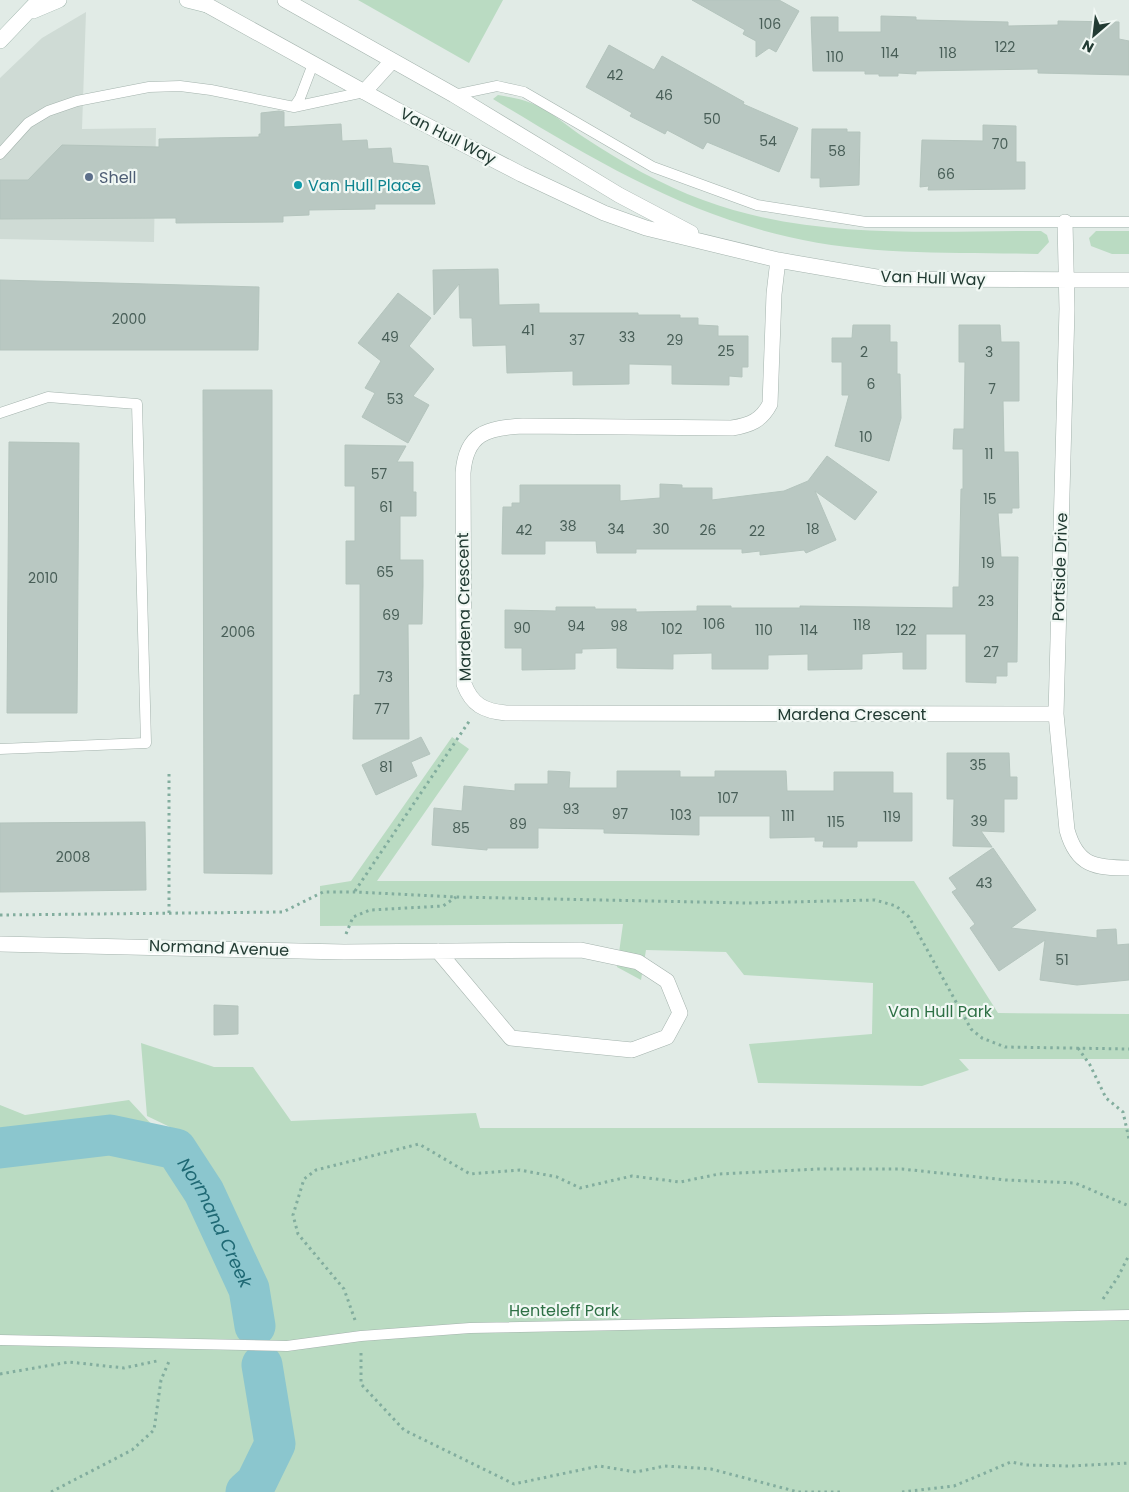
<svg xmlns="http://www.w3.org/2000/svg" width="1129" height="1492" font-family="Poppins,sans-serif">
	<rect width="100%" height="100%" fill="#e1ebe6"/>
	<!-- built -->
	<path fill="#cfdbd5" d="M 86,12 L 82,129 L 156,128 L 154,242 L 0,239 L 0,78 L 42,38 Z"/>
	<!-- green -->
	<path fill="#badbc2" d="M 358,0 L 503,0 L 469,63 Z
		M 498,95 C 509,97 521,99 531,103 C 550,110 568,127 585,138 C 622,162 661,185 703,200 C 810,240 929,231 1041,231 L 1047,235 L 1049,242 L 1038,254 C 955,252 870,256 789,237 C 679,212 589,157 493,99 Z
		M 1096,231 L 1129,231 L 1129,254 L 1112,254 L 1091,246 L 1089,238 Z
		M 452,737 L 469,749 L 377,881 L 914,881 L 998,1013 L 1129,1014 L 1129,1059 L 959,1059 L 969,1070 L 922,1086 L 758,1083 L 749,1044 L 872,1034 L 873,983 L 744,975 L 726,952 L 646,950 L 641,980 L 617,967 L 623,924 L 320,926 L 320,886 L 351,881 Z
		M 141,1043 L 214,1067 L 253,1067 L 291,1121 L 476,1113 L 480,1128 L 1129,1128 L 1129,1492 L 0,1492 L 0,1105 L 25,1115 L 129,1100 L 155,1128 L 172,1128 L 147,1116 Z"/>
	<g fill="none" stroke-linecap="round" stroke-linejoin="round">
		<!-- river -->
		<g stroke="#8bc6ce" stroke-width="41">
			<path id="s1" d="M 0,1148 L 110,1135 L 176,1149 L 204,1192 L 249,1289 L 255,1326"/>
			<path d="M 246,1492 L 256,1483 L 275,1444 L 262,1365"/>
		</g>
	</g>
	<!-- building -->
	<path fill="#b9c8c2" stroke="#b4c4bd" d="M 692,0 L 779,0 L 799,11 L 776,52 L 769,48 L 756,57 L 756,41 L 743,34 L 745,30 Z
		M 881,16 L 916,17 L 916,20 L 1008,22 L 1008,26 L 1058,25 L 1058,21 L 1119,22 L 1119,39 L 1129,41 L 1129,75 L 1038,73 L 1038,69 L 916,71 L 916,74 L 898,73 L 898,76 L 879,76 L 879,74 L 865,74 L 865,71 L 813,71 L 811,17 L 838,17 L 838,32 L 881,32 Z
		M 609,45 L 654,70 L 662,56 L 744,102 L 743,104 L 798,128 L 779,172 L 707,142 L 703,149 L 667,130 L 665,134 L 630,116 L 632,113 L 586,87 Z
		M 279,111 L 284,112 L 284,127 L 341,124 L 342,141 L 367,140 L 368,149 L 391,148 L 393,163 L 428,166 L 435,204 L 375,204 L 375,209 L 309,210 L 309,215 L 283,216 L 283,222 L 176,223 L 176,218 L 0,219 L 0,180 L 28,180 L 62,145 L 159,147 L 159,139 L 259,137 L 259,134 L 261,134 L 261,113 Z
		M 983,125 L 1016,126 L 1016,162 L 1025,162 L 1025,189 L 928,190 L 929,186 L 920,187 L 922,140 L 983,141 Z
		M 812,129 L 847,129 L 847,132 L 860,132 L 859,185 L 820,187 L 820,178 L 811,178 Z
		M 498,269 L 499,305 L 539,304 L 539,313 L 638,313 L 638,315 L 680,315 L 680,318 L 698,318 L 698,325 L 718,326 L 718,336 L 748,336 L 748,367 L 742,367 L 742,377 L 729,376 L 729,385 L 672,384 L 672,365 L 629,364 L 629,384 L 573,385 L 573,371 L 507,373 L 506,345 L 473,346 L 472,318 L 460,318 L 459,284 L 434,315 L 433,270 Z
		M 0,280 L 259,287 L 258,350 L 0,350 Z
		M 398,293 L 431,318 L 409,346 L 434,369 L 413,396 L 429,405 L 408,443 L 362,417 L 375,393 L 365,388 L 381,361 L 358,343 Z
		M 853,325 L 890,325 L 890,342 L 897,342 L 897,374 L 900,374 L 901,418 L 889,461 L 835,446 L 849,395 L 842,395 L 842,362 L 832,362 L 832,338 L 852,338 Z
		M 959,325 L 1000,325 L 1001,342 L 1019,342 L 1019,401 L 1003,401 L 1004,452 L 1018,452 L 1019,508 L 1012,508 L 1012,513 L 998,513 L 1001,557 L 1018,557 L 1017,662 L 1007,662 L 1007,676 L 996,676 L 996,683 L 966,682 L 966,634 L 926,634 L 926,669 L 903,669 L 903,652 L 862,654 L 862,669 L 808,670 L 808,654 L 768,655 L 768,669 L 712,669 L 712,653 L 673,654 L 673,669 L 617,668 L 617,648 L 582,649 L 582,653 L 575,653 L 575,669 L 522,670 L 522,648 L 505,648 L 505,610 L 556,611 L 556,607 L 595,607 L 595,609 L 636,609 L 636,612 L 697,611 L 697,606 L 731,606 L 731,608 L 800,608 L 800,606 L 953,608 L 953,587 L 959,587 L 961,489 L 963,489 L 963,449 L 953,449 L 954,429 L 964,429 L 965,362 L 959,362 Z
		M 203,390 L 272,390 L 272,874 L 204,873 Z
		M 9,442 L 79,443 L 77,713 L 7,713 Z
		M 345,445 L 406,446 L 397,462 L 413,462 L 413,492 L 416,492 L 416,516 L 400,516 L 400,560 L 423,560 L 423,586 L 422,624 L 408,624 L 409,739 L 353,739 L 354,695 L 360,695 L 360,584 L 346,584 L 346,541 L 355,541 L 355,486 L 345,486 Z
		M 827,456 L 877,492 L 855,520 L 815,491 L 836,540 L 806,553 L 804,550 L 760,555 L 760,551 L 742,553 L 742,549 L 636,549 L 636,553 L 597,553 L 596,541 L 545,541 L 545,554 L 502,554 L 503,507 L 512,507 L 512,503 L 520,503 L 520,485 L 620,485 L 620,501 L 660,498 L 660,484 L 682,485 L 682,488 L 712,488 L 712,500 L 784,491 L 808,481 Z
		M 421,737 L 430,754 L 411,762 L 417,776 L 376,795 L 362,765 Z
		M 947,753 L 1009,753 L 1010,777 L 1017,777 L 1017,799 L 1004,799 L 1004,832 L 981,831 L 992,847 L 953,846 L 954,799 L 947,799 Z
		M 548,771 L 570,772 L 569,788 L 617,788 L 617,771 L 680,771 L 680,777 L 715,777 L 715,771 L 786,771 L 787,791 L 834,791 L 834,772 L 893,772 L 893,793 L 912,793 L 912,841 L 857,841 L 857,847 L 823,847 L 824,841 L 815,841 L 815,837 L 770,838 L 770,816 L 699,816 L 699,835 L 604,833 L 604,829 L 538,828 L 538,848 L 487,848 L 487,850 L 432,845 L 434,808 L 462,811 L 464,786 L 515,791 L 515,784 L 548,784 Z
		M 145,822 L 146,890 L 0,892 L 0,823 Z
		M 993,848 L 1036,910 L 1011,928 L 1097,938 L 1097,930 L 1116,929 L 1117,945 L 1129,944 L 1129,980 L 1077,985 L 1040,980 L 1045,940 L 999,971 L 970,928 L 975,924 L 952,892 L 957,889 L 949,878 Z
		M 214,1005 L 238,1006 L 238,1034 L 214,1035 Z"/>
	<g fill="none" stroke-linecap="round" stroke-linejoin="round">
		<defs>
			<path id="lane" d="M 454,95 L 497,86 L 524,92 L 653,167 L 757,205 L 866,222 L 1129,222
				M 294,107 L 300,98 L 313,64
				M 0,154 L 28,123 L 48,111 L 77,101 L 149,87 L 180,86 L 211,90 L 294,107 L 364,92
				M 0,413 L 48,397 L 137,404 L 146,743 L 0,749
				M 0,1340 L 287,1346 L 361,1336 L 470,1328 L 1129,1315"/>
			<path id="street" d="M 198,0 L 397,110 L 521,174 L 604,213 L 646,228 L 778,260 L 888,279 L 1129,280
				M 285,0 L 454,95 L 619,195 L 691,233
				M 364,92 L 392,61
				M 1065,222 L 1067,309 L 1056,714 L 1067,830 C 1077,866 1095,868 1129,868
				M 778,260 L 774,294 L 770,404 C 761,421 750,425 732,428 L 523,426 C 487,428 466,433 463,473 L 464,684 C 472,705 484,711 506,713 L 1056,714
				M 0,944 L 344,952 L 581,950 L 638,962 L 667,981 L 680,1013 L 667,1037 L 632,1050 L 511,1038 L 438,951"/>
			<path id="secondary" d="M 187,0 L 207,5
				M 33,11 L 59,0
				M 0,41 L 39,0"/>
		</defs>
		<!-- lane casing -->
		<use href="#lane" stroke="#a4b3ad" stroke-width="11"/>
		<!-- street casing -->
		<use href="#street" stroke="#a4b3ad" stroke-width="16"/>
		<!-- secondary casing -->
		<use href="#secondary" stroke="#a0b6ad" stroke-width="16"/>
		<!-- path -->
		<path stroke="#82ad9e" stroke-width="3" stroke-dasharray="2.5 4" stroke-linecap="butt" d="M 355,891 L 470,720
			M 169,913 L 169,774
			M 0,915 L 283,912 L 323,892 L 355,892 L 457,897 L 747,903 L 875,900 L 896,906 L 909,917 L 971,1029 L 982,1038 L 1005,1047 L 1129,1049
			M 346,934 L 353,917 L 370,910 L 443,906 L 456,897
			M 1078,1048 L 1090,1065 L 1106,1098 L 1123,1112 L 1129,1139
			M 1103,1299 L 1118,1277 L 1129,1255
			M 355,1320 L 344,1289 L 298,1234 L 293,1215 L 304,1179 L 316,1170 L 419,1144 L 470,1174 L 520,1170 L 557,1177 L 580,1188 L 632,1176 L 680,1182 L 719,1174 L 819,1169 L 902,1169 L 1006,1180 L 1075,1183 L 1129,1206
			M 361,1353 L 361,1384 L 404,1430 L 514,1484 L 599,1466 L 636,1472 L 665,1466 L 711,1469 L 798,1492 L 843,1492
			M 0,1374 L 69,1362 L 124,1368 L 157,1361
			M 51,1492 L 132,1450 L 154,1430 L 161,1380 L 170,1359
			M 902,1492 L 954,1486 L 1011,1462 L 1026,1465 L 1070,1466 L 1129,1463"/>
		<!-- lane -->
		<use href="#lane" stroke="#fff" stroke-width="10"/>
		<!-- street -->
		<use href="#street" stroke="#fff" stroke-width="15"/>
		<!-- secondary -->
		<use href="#secondary" stroke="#fff" stroke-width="15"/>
	</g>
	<!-- markers -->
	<circle fill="#5c6f8a" stroke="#f1f8f4" stroke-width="2" cx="89" cy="177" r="5"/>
	<circle fill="#0f9aa8" stroke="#f1f8f4" stroke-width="2" cx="298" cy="185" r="5"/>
	<g text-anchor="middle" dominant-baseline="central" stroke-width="4.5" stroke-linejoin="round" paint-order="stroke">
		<!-- number labels -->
		<g font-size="14" fill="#485e57">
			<text x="770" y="24">106</text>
			<text x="1005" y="47">122</text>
			<text x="890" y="53">114</text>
			<text x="948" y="53">118</text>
			<text x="835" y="57">110</text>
			<text x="615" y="75">42</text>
			<text x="664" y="95">46</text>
			<text x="712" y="119">50</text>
			<text x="768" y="141">54</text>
			<text x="1000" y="144">70</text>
			<text x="837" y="151">58</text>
			<text x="946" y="174">66</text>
			<text x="129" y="319">2000</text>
			<text x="528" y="330">41</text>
			<text x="390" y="337">49</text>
			<text x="627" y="337">33</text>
			<text x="577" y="340">37</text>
			<text x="675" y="340">29</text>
			<text x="726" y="351">25</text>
			<text x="864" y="352">2</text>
			<text x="989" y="352">3</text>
			<text x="871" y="384">6</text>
			<text x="992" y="389">7</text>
			<text x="395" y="399">53</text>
			<text x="866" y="437">10</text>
			<text x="989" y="454">11</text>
			<text x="379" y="474">57</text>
			<text x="990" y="499">15</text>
			<text x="386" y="507">61</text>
			<text x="568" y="526">38</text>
			<text x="616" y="529">34</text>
			<text x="661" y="529">30</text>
			<text x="813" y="529">18</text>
			<text x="524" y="530">42</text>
			<text x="708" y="530">26</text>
			<text x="757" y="531">22</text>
			<text x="988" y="563">19</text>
			<text x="385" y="572">65</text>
			<text x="43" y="578">2010</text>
			<text x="986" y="601">23</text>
			<text x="391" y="615">69</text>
			<text x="714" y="624">106</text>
			<text x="862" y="625">118</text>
			<text x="576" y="626">94</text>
			<text x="619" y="626">98</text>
			<text x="522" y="628">90</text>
			<text x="672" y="629">102</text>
			<text x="764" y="630">110</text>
			<text x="809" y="630">114</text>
			<text x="906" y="630">122</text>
			<text x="238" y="632">2006</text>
			<text x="991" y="652">27</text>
			<text x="385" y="677">73</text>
			<text x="382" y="709">77</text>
			<text x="978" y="765">35</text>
			<text x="386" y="767">81</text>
			<text x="728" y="798">107</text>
			<text x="571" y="809">93</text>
			<text x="620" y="814">97</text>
			<text x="681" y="815">103</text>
			<text x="788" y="816">111</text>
			<text x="892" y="817">119</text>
			<text x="979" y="821">39</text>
			<text x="836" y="822">115</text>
			<text x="518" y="824">89</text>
			<text x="461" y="828">85</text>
			<text x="73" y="857">2008</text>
			<text x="984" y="883">43</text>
			<text x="1062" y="960">51</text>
		</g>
		<!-- street labels -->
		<g font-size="16" fill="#223b33" stroke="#f1f8f4">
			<text transform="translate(448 136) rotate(27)">Van Hull Way</text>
			<text transform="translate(933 278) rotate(2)">Van Hull Way</text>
			<text transform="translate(1060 567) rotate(-88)">Portside Drive</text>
			<text transform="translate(464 607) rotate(-91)">Mardena Crescent</text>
			<text x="852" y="714">Mardena Crescent</text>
			<text transform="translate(219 948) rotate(2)">Normand Avenue</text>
		</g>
		<!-- service labels -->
		<g font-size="16" fill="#4e5e75" stroke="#f1f8f4" text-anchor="start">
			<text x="99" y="177">Shell</text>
		</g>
		<!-- culture labels -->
		<g font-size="16" fill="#0d838f" stroke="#f1f8f4" text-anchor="start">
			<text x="308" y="185">Van Hull Place</text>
		</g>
		<!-- park labels -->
		<g font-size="16" fill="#2e7045" stroke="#f1f8f4">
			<text x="940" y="1011">Van Hull Park</text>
			<text x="564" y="1310">Henteleff Park</text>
		</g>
		<!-- water labels -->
		<g font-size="18" font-style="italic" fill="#1f6974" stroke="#f1f8f4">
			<text stroke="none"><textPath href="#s1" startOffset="262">Normand Creek</textPath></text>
		</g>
	</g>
	<!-- north arrow -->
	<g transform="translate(1094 35) rotate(208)" stroke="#f1f8f4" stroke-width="4" paint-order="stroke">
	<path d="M0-4L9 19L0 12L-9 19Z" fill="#223b33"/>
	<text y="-8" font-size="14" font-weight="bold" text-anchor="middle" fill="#223b33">N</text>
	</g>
</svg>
